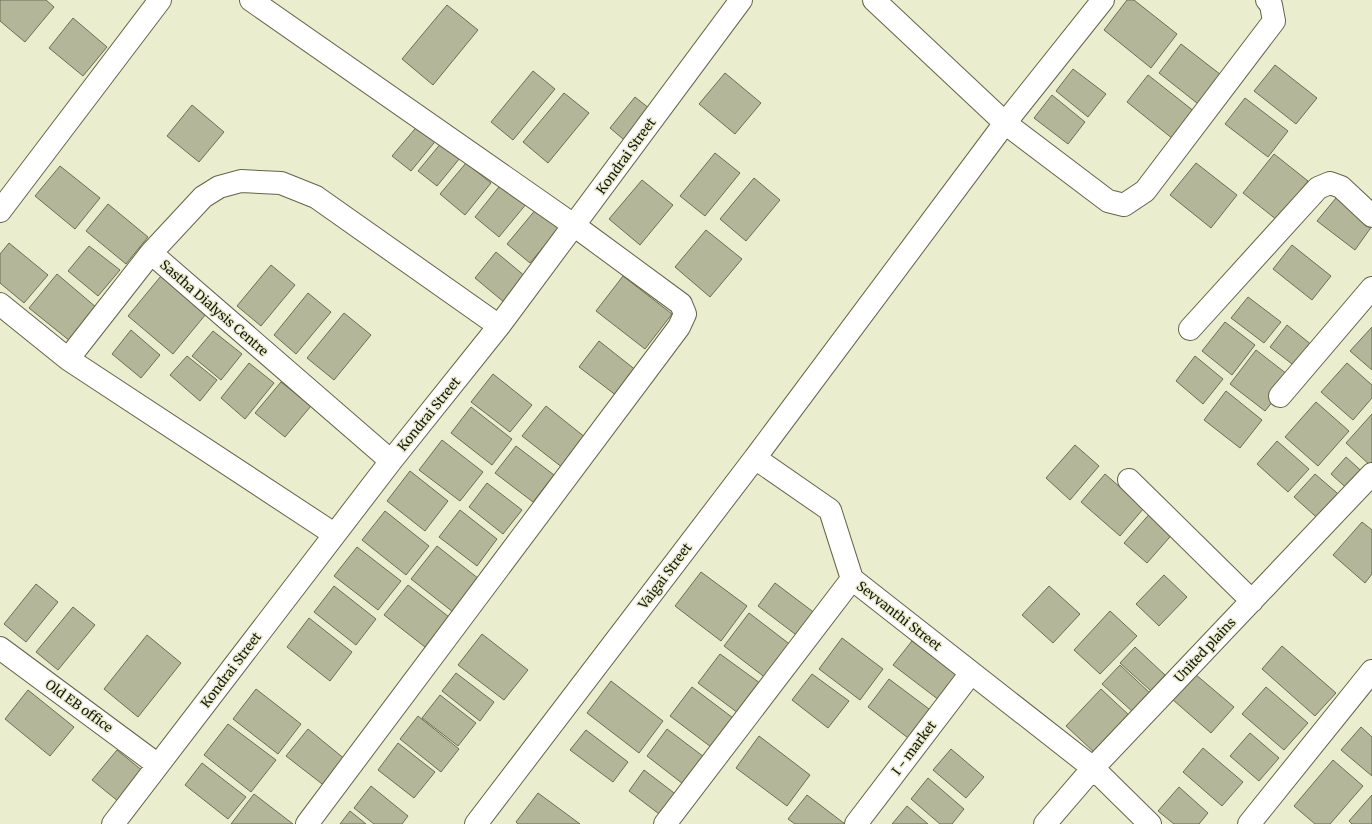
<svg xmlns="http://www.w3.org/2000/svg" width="1372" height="824" font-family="Merriweather,serif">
	<rect width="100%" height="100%" fill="#ebedcf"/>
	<!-- building -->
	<path fill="#b4b69a" stroke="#6d6f54" d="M 0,0 L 46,0 L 54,7 L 25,42 L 0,21 Z
		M 1127,0 L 1134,0 L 1177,34 L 1151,68 L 1104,30 Z
		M 447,5 L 478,30 L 433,85 L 402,59 Z
		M 73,18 L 107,47 L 83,76 L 49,48 Z
		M 1181,44 L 1225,78 L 1202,107 L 1159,73 Z
		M 1275,65 L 1317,98 L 1296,124 L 1254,91 Z
		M 1073,69 L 1106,94 L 1088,117 L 1056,91 Z
		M 533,71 L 555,89 L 513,140 L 491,122 Z
		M 725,73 L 761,103 L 735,134 L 699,104 Z
		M 1148,75 L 1195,112 L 1173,139 L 1127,102 Z
		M 564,93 L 589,113 L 548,163 L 523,142 Z
		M 1052,95 L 1085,122 L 1068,144 L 1034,118 Z
		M 635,97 L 655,113 L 629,144 L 610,128 Z
		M 1245,98 L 1288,131 L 1268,157 L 1225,124 Z
		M 192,105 L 224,132 L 199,162 L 167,136 Z
		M 420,123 L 438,138 L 411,171 L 392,156 Z
		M 442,142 L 460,158 L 437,186 L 418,171 Z
		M 715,153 L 740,173 L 705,216 L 680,196 Z
		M 1274,154 L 1308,181 L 1277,220 L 1243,193 Z
		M 466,163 L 491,183 L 465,215 L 440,194 Z
		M 1196,163 L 1237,195 L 1211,228 L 1170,195 Z
		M 60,166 L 100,198 L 75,229 L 35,196 Z
		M 754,178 L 780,200 L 746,241 L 720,219 Z
		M 642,180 L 673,205 L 640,245 L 609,219 Z
		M 502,183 L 527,203 L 499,237 L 475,217 Z
		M 1336,198 L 1372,226 L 1355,250 L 1317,221 Z
		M 108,204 L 148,237 L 126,264 L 86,231 Z
		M 537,208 L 560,227 L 530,263 L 507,244 Z
		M 706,230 L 742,259 L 710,297 L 675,267 Z
		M 9,243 L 48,275 L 24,303 L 0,283 L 0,254 Z
		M 1292,245 L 1331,276 L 1312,300 L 1273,269 Z
		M 89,246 L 120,270 L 98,296 L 68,271 Z
		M 496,252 L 526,277 L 505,303 L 475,278 Z
		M 271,265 L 295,285 L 261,326 L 237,306 Z
		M 57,274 L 97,308 L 70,341 L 29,308 Z
		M 161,276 L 206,314 L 173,354 L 128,316 Z
		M 623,276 L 672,314 L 645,349 L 596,311 Z
		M 308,293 L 331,312 L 296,354 L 274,335 Z
		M 1248,297 L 1281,322 L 1264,343 L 1231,318 Z
		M 344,313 L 371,335 L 334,380 L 307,358 Z
		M 1225,322 L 1255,345 L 1232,375 L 1202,351 Z
		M 1287,325 L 1313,346 L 1296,367 L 1270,347 Z
		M 1372,327 L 1372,370 L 1350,351 Z
		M 131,330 L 160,355 L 141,378 L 112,354 Z
		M 213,331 L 242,354 L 221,380 L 192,356 Z
		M 599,341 L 637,371 L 617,396 L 579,367 Z
		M 1256,350 L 1292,378 L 1265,411 L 1230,384 Z
		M 187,356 L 217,380 L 200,401 L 170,375 Z
		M 1195,356 L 1223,379 L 1203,404 L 1176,381 Z
		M 249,363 L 274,383 L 245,419 L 221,398 Z
		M 1347,363 L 1372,385 L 1372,398 L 1353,420 L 1321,392 Z
		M 493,374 L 532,405 L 510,432 L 471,402 Z
		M 281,382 L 311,406 L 285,437 L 255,413 Z
		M 1226,391 L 1262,420 L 1240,448 L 1204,420 Z
		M 1316,402 L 1349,431 L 1318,466 L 1285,437 Z
		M 546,406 L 586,438 L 563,468 L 522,436 Z
		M 471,407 L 512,439 L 492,465 L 451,433 Z
		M 1372,414 L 1372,467 L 1346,443 Z
		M 442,440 L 483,472 L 460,501 L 419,470 Z
		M 1277,441 L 1309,469 L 1288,492 L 1257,464 Z
		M 1075,445 L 1099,466 L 1070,500 L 1046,478 Z
		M 516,446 L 554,475 L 533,502 L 495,473 Z
		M 1346,457 L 1368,477 L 1353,494 L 1331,474 Z
		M 410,471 L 448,501 L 425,531 L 387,501 Z
		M 1105,474 L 1144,508 L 1120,536 L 1081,502 Z
		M 1315,474 L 1344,499 L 1323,523 L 1294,497 Z
		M 487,483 L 522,510 L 503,534 L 469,507 Z
		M 460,510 L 497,539 L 477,566 L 439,537 Z
		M 1153,510 L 1176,530 L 1147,563 L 1124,543 Z
		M 385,511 L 429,546 L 406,575 L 362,540 Z
		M 1362,522 L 1372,530 L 1372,574 L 1365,583 L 1333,555 Z
		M 437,546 L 479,579 L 453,612 L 411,579 Z
		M 357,547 L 401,581 L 378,610 L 334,576 Z
		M 701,572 L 747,606 L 721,641 L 675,606 Z
		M 1164,575 L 1187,597 L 1159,626 L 1136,604 Z
		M 775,583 L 816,614 L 799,637 L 758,606 Z
		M 36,584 L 58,602 L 26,642 L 4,624 Z
		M 408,585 L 449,617 L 425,647 L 384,615 Z
		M 334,586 L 376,619 L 356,645 L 314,612 Z
		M 1049,586 L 1080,614 L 1053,643 L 1022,615 Z
		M 73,607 L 95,625 L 58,670 L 36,652 Z
		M 1110,611 L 1137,636 L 1100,674 L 1074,650 Z
		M 749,613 L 796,649 L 771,682 L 724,646 Z
		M 309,618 L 352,652 L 330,681 L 287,647 Z
		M 482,634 L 528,670 L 504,700 L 458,665 Z
		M 147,635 L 181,663 L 138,717 L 104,689 Z
		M 842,638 L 883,669 L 860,700 L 819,669 Z
		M 912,641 L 957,675 L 939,700 L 893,665 Z
		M 1282,646 L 1336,693 L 1315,716 L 1262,669 Z
		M 1135,647 L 1165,675 L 1151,691 L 1120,663 Z
		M 720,654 L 764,686 L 742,716 L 698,683 Z
		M 1120,665 L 1151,694 L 1134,713 L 1102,684 Z
		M 456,673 L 494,702 L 480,721 L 442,691 Z
		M 812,674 L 849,701 L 828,728 L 792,700 Z
		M 1195,674 L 1234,707 L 1211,733 L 1172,699 Z
		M 889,679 L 933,712 L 912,741 L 868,707 Z
		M 611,681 L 663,721 L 639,753 L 587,713 Z
		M 692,687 L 737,721 L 715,750 L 670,716 Z
		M 1266,687 L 1308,723 L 1284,750 L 1242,714 Z
		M 256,689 L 301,724 L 278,754 L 233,719 Z
		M 1101,689 L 1130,716 L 1096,754 L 1066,726 Z
		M 28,690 L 74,727 L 50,756 L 5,719 Z
		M 440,695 L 476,723 L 458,746 L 422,718 Z
		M 418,716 L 459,749 L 441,772 L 400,739 Z
		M 228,724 L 276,760 L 251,792 L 204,755 Z
		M 1361,727 L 1372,737 L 1372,776 L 1341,750 Z
		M 308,729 L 346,760 L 326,787 L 286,756 Z
		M 667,729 L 708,760 L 687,787 L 647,756 Z
		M 586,730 L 628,762 L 613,782 L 570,750 Z
		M 1250,733 L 1279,758 L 1259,781 L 1230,756 Z
		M 759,736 L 810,775 L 787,806 L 736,768 Z
		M 398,743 L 435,772 L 414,798 L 378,770 Z
		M 1203,748 L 1243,782 L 1222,806 L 1183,772 Z
		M 951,749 L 984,777 L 966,798 L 933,770 Z
		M 117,750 L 149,776 L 124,806 L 92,780 Z
		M 1333,760 L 1363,786 L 1330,824 L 1315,824 L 1294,806 Z
		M 202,763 L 246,797 L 228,819 L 185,785 Z
		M 644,770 L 678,796 L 663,817 L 629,791 Z
		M 928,778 L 964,809 L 952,824 L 940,824 L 911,799 Z
		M 371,786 L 408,816 L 402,824 L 374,824 L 354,808 Z
		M 1179,787 L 1208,813 L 1199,824 L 1174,824 L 1158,811 Z
		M 538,793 L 580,824 L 518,824 L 516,822 Z
		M 254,794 L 293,824 L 231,824 Z
		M 807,795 L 845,824 L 795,824 L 788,819 Z
		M 1372,795 L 1372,824 L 1352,824 L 1349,821 Z
		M 907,806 L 928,824 L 892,824 Z
		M 350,811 L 366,824 L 340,824 Z"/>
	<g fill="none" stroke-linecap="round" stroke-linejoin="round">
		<defs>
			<path id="street" d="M 251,0 L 575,226 L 681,304 L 685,314 L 679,327 L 307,824
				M 874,0 L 1005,123 L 1108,201 L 1124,205 L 1145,191 L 1274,21 L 1271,5 L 1267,0
				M 0,211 L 160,0
				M 151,253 L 203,197 L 219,187 L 241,181 L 281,183 L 316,197 L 499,326
				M 0,304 L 68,359 L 151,253 L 391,461
				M 1190,329 L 1318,188 L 1330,183 L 1341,187 L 1372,216
				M 68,359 L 334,534
				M 1280,396 L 1372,288
				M 755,458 L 1005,123 L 1103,0
				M 1129,480 L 1252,601
				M 0,648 L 158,765
				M 113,824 L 391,461 L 499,326 L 741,0
				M 476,824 L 755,458 L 830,510 L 852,579
				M 665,824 L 852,579 L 1093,768 L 1045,824
				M 856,824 L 971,673
				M 1150,824 L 1093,768 L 1372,474
				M 1249,824 L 1372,671"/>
		</defs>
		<!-- street casing -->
		<use href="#street" stroke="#63644a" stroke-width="24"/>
		<!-- street -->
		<use href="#street" stroke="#fff" stroke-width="22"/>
	</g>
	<g text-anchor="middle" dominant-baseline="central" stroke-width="3" stroke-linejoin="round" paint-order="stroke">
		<!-- street labels -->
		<g font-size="13" fill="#16160c" stroke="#ebedcf">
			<text transform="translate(626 156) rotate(-54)">Kondrai Street</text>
			<text transform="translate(214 308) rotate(41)">Sastha Dialysis Centre</text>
			<text transform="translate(429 414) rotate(-51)">Kondrai Street</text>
			<text transform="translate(665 576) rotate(-53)">Vaigai Street</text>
			<text transform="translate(899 616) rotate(38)">Sevvanthi Street</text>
			<text transform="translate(1205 650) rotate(-47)">United plains</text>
			<text transform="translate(231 670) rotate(-53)">Kondrai Street</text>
			<text transform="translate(79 706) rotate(36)">Old EB office</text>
			<text transform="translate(914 748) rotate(-53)">I - market</text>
		</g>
	</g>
</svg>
